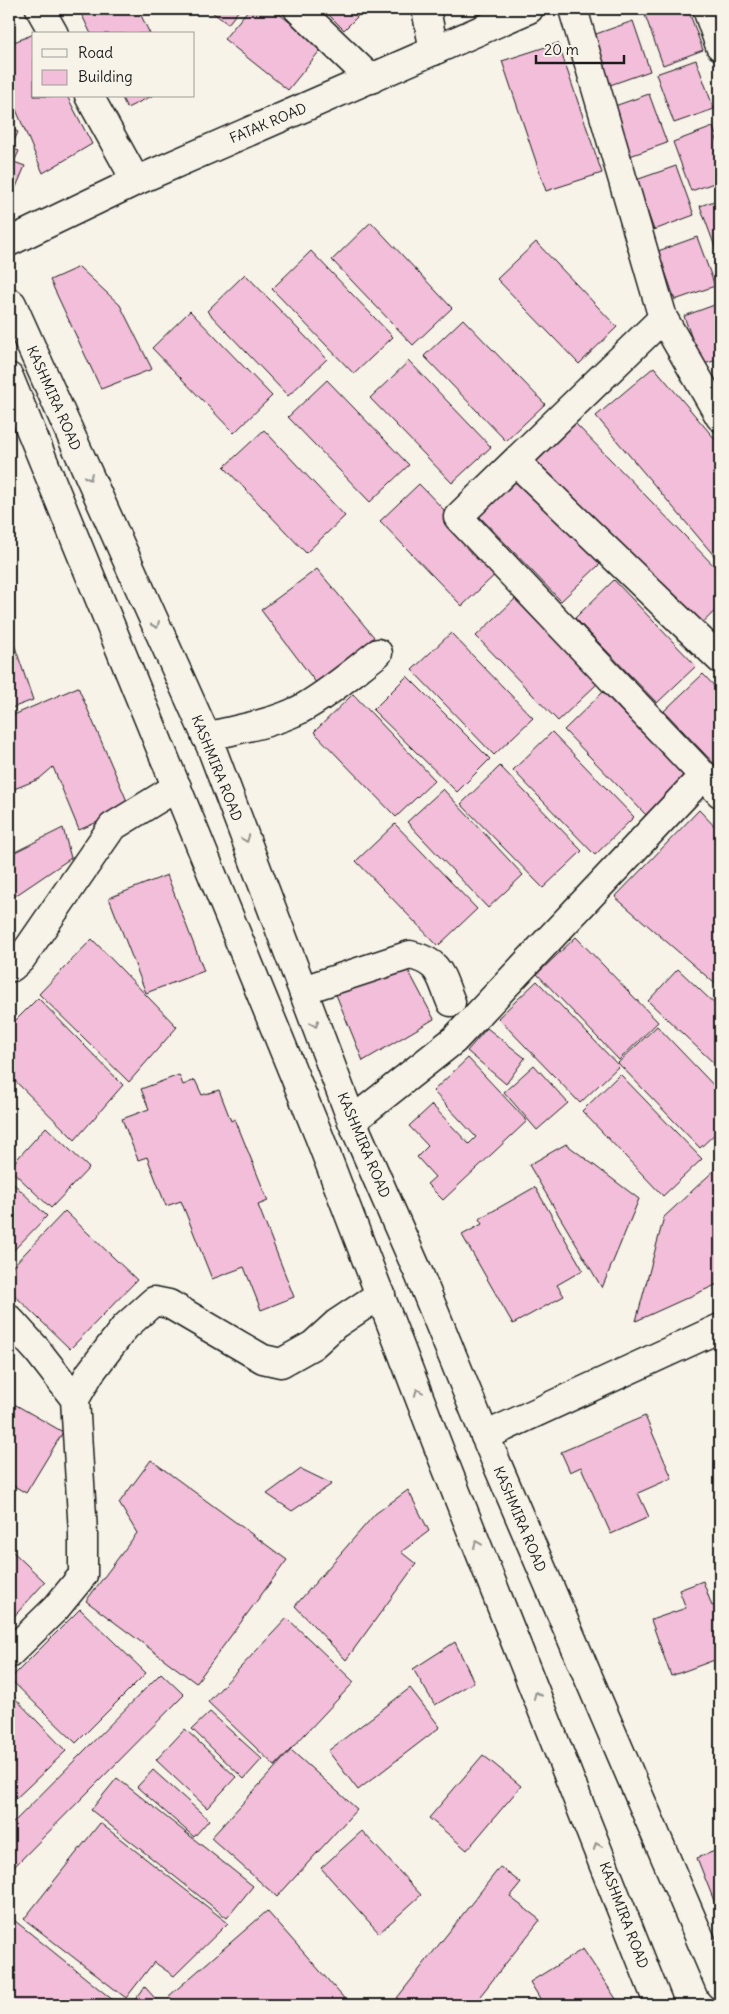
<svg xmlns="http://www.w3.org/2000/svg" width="729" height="2014" font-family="Delius,sans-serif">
	<rect width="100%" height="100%" fill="#f7f3e8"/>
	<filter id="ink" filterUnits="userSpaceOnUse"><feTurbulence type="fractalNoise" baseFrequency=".02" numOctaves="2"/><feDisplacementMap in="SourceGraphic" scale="10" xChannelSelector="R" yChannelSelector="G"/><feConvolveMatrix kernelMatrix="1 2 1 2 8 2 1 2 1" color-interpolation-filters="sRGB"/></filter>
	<g filter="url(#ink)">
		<!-- building -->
		<path fill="#f2beda" stroke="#1c1c1c" d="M 79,9 L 138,9 L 150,34 L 91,34 Z
			M 208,9 L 240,9 L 228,24 Z
			M 249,9 L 273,9 L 322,48 L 288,90 L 224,39 Z
			M 323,9 L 365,9 L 344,30 Z
			M 664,9 L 688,9 L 703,50 L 663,65 L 645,15 Z
			M 633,21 L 650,71 L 610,85 L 593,35 Z
			M 34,34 L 34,96 L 67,96 L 92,144 L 43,173 L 9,93 L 9,44 Z
			M 558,43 L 602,173 L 546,191 L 502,61 Z
			M 696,60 L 714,109 L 674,123 L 656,74 Z
			M 649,94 L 667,143 L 627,157 L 609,108 Z
			M 121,96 L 152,96 L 127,108 Z
			M 713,127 L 720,149 L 720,181 L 691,191 L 673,142 Z
			M 9,128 L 18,132 L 11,148 L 19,151 L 14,162 L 25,166 L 14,192 L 9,189 Z
			M 676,166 L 694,215 L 654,230 L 636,180 Z
			M 720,199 L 720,254 L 718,255 L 700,206 Z
			M 371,222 L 452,308 L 413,345 L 332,260 Z
			M 697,237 L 715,286 L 675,300 L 658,251 Z
			M 536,242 L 617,327 L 579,364 L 497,279 Z
			M 311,251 L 393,337 L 354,374 L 272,289 Z
			M 79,267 L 120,305 L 152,369 L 101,389 L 50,280 Z
			M 245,274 L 327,359 L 288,396 L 207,311 Z
			M 720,303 L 720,359 L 701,365 L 684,316 Z
			M 190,311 L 272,396 L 234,433 L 152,348 Z
			M 463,319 L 545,404 L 506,441 L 424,356 Z
			M 409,361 L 491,447 L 452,483 L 370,398 Z
			M 654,367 L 720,445 L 720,555 L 716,558 L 596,416 Z
			M 327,380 L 409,465 L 370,502 L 288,417 Z
			M 574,422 L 720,572 L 720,606 L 693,632 L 530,464 Z
			M 264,430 L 345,516 L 306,553 L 224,467 Z
			M 518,479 L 600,564 L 561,601 L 479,516 Z
			M 419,484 L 501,569 L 462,606 L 380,521 Z
			M 317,569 L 374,637 L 317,684 L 261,610 Z
			M 614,580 L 696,666 L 657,703 L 575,618 Z
			M 515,599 L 597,684 L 558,721 L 476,636 Z
			M 9,629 L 33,700 L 9,709 Z
			M 451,633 L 533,718 L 494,755 L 412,670 Z
			M 703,674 L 720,692 L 720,770 L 664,711 Z
			M 407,676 L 490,759 L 457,792 L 373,710 Z
			M 78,687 L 130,808 L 79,830 L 53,767 L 39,779 L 9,791 L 9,717 Z
			M 603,692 L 685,777 L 646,815 L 564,730 Z
			M 353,694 L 435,780 L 396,817 L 314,732 Z
			M 552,732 L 634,817 L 595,855 L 513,770 Z
			M 500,766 L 582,851 L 543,888 L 461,804 Z
			M 443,789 L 523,875 L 488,908 L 407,822 Z
			M 699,810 L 720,832 L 720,988 L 615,897 Z
			M 395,824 L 477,909 L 438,946 L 356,861 Z
			M 63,828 L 71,858 L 9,900 L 9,855 Z
			M 167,875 L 204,971 L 146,993 L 109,898 Z
			M 576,937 L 658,1022 L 619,1060 L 537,974 Z
			M 92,939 L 177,1027 L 129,1082 L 39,994 Z
			M 407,968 L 434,1019 L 363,1061 L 335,992 Z
			M 678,969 L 720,1009 L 720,1069 L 648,1001 Z
			M 537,981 L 619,1066 L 580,1103 L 498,1018 Z
			M 38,998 L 123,1085 L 75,1140 L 9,1075 L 9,1027 Z
			M 657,1026 L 720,1092 L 720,1129 L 700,1148 L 618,1063 Z
			M 487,1028 L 525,1058 L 506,1084 L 467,1051 Z
			M 468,1058 L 527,1121 L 443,1200 L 427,1184 L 435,1177 L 417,1157 L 428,1146 L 409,1126 L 432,1105 L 469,1144 L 476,1137 L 433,1091 Z
			M 534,1065 L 568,1103 L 537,1130 L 504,1092 Z
			M 620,1074 L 702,1159 L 663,1196 L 582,1111 Z
			M 179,1075 L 183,1085 L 195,1080 L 202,1095 L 219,1090 L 231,1121 L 235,1119 L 268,1201 L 258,1205 L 294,1297 L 261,1310 L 244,1267 L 212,1279 L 181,1201 L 166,1206 L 147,1157 L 138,1160 L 122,1119 L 149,1109 L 141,1089 Z
			M 46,1127 L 89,1168 L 51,1208 L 9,1168 Z
			M 566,1144 L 639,1199 L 602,1288 L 529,1165 Z
			M 720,1165 L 720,1283 L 636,1321 L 664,1217 Z
			M 14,1184 L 47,1216 L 9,1255 L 9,1189 Z
			M 535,1187 L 583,1270 L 557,1285 L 564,1296 L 513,1324 L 462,1235 L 482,1224 L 479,1219 Z
			M 65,1211 L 137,1280 L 70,1349 L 9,1290 L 9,1270 Z
			M 9,1401 L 63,1432 L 26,1493 L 9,1483 Z
			M 645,1416 L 672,1478 L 638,1493 L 649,1517 L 611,1534 L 581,1467 L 570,1472 L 561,1452 Z
			M 151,1460 L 287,1560 L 196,1683 L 86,1601 L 137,1533 L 119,1503 Z
			M 301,1469 L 332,1484 L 292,1511 L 267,1494 Z
			M 408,1490 L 429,1531 L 401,1552 L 416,1564 L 346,1660 L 295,1606 L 375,1514 Z
			M 9,1548 L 45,1582 L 9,1622 Z
			M 703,1581 L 712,1606 L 720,1603 L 720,1658 L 671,1676 L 651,1620 L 686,1608 L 679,1590 Z
			M 80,1609 L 146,1673 L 76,1743 L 10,1679 Z
			M 287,1618 L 354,1682 L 275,1766 L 208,1702 Z
			M 455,1642 L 474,1682 L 435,1705 L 413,1669 Z
			M 161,1673 L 184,1695 L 9,1872 L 9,1827 Z
			M 410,1688 L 440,1727 L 358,1790 L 328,1751 Z
			M 9,1692 L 66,1751 L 9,1805 Z
			M 210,1712 L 262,1759 L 244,1779 L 192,1729 Z
			M 185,1729 L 236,1777 L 207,1808 L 156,1760 Z
			M 291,1750 L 357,1809 L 277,1897 L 211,1838 Z
			M 483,1755 L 521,1786 L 467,1850 L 429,1818 Z
			M 153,1770 L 209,1820 L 194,1837 L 137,1787 Z
			M 117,1778 L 253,1886 L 227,1918 L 91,1810 Z
			M 100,1823 L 228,1923 L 174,1976 L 154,1962 L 126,1998 L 24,1919 Z
			M 362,1831 L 421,1895 L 379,1933 L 321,1868 Z
			M 720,1849 L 720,1916 L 697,1858 Z
			M 500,1867 L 521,1883 L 510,1897 L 540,1920 L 473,2005 L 406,2005 L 397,1998 Z
			M 267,1911 L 350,2005 L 178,2005 L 169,1996 Z
			M 9,1916 L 119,2005 L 9,2005 Z
			M 583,1949 L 620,2005 L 544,2005 L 530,1982 Z
			M 145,1987 L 161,2005 L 131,2005 Z"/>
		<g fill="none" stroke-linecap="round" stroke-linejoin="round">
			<defs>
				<path id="minor" d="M 40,9 L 54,34
					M 298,9 L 371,79
					M 426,9 L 434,51
					M 573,9 L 663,318 L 458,517 L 720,793
					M 707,9 L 720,46
					M 89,96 L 136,181
					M 663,318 L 720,417
					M 516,462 L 720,659
					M 206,737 C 237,729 271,724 299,710 C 327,695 353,672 378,653
					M 9,966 L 12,967 L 21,959 L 112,827 L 177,787
					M 303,990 L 410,955 C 441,962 440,976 451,1002
					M 352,1121 L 454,1040 L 704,775
					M 9,1319 L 37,1350 L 75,1399
					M 485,1436 L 720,1328
					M 9,1654 L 56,1608 L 83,1575 L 83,1533 L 75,1399 L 90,1373 L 125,1327 L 154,1301 L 169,1304 L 263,1359 L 281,1363 L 313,1345 L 336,1324 L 381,1294"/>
				<path id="major" d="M 9,242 L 136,181 L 529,9
					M 9,302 L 12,304 L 211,747 L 352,1121 L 419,1274 L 485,1436 L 720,1985
					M 9,377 L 319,1136 L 441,1454 L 659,2005"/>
			</defs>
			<!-- minor casing -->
			<use href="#minor" stroke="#1c1c1c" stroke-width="31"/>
			<!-- major casing -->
			<use href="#major" stroke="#1c1c1c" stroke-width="31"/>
			<!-- minor -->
			<use href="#minor" stroke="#f7f3e8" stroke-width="28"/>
			<!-- major -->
			<use href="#major" stroke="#f7f3e8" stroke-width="28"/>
		</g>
		<!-- one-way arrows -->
		<defs><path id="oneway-chevron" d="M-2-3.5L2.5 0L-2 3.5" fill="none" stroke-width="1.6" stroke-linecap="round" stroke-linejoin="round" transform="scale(1.25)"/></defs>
		<g stroke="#94928c">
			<use href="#oneway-chevron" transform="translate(89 477) rotate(66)"/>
			<use href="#oneway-chevron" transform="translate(156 625) rotate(66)"/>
			<use href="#oneway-chevron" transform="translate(246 839) rotate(69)"/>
			<use href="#oneway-chevron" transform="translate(315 1024) rotate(69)"/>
			<use href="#oneway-chevron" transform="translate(418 1392) rotate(-111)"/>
			<use href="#oneway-chevron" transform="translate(477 1544) rotate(-112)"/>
			<use href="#oneway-chevron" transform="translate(537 1695) rotate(-112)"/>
			<use href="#oneway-chevron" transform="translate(597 1846) rotate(-112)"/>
		</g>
	</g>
	<g text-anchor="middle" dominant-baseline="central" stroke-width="5" stroke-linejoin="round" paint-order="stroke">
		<!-- street labels -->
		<g font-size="14" fill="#1c1c1c" stroke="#f7f3e8">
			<text transform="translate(268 123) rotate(-23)">FATAK ROAD</text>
			<text transform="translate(54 398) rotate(66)">KASHMIRA ROAD</text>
			<text transform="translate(217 768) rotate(68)">KASHMIRA ROAD</text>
			<text transform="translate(364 1145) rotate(67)">KASHMIRA ROAD</text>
			<text transform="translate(520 1519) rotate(67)">KASHMIRA ROAD</text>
			<text transform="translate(624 1915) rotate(69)">KASHMIRA ROAD</text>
		</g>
	</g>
	<!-- margin -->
	<rect width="729" height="2014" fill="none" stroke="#f7f3e8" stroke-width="30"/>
	<rect x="15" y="15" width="699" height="1984" fill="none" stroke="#1c1c1c" stroke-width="2" filter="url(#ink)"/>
	<!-- legend -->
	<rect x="32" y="32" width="162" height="65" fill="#f7f3e8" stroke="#9f9d96"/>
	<rect x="42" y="49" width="25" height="8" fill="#f7f3e8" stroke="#9f9d96"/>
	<text x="78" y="58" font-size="15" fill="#1c1c1c">Road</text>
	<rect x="42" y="70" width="25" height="15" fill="#f2beda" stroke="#9f9d96"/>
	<text x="78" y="82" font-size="15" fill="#1c1c1c">Building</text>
	<!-- scale -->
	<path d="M536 55v8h88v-8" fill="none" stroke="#1c1c1c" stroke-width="2.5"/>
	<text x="544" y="55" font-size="15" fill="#1c1c1c" stroke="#f7f3e8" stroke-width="4" paint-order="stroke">20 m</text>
</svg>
